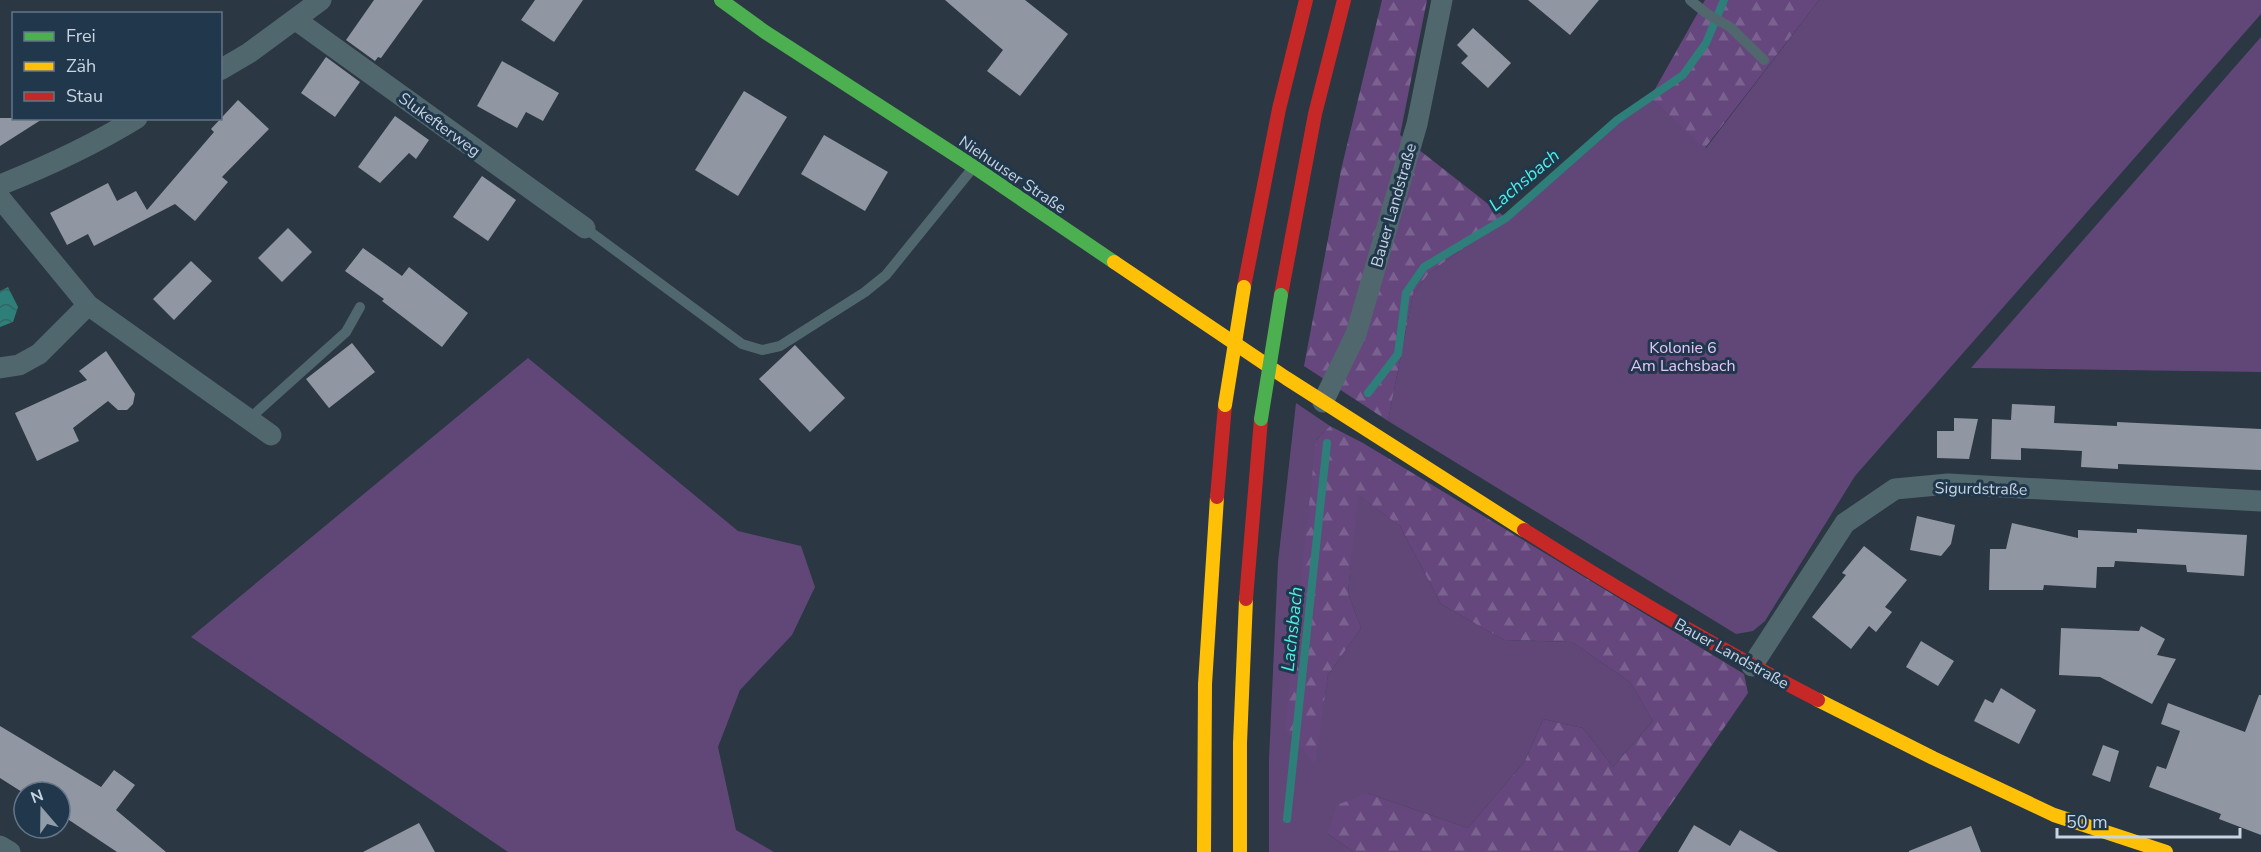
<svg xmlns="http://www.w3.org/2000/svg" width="2261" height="852" viewBox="0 0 2261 852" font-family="'Nunito Sans',sans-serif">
	<defs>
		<pattern id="forest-firs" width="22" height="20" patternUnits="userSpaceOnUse" patternTransform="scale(1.5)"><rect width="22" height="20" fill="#65477e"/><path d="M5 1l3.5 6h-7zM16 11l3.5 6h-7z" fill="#7a6190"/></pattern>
		<pattern id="water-waves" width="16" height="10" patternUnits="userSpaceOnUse" patternTransform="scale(1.5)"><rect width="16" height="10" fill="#2e7f7a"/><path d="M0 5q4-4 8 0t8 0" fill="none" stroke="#346664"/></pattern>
	</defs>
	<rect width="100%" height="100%" fill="#2b3742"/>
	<!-- green -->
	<path fill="#614778" d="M1819,0h442v14l-406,462 -90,145 -12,10 -17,3 -348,-213 25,-127 16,-21 77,-55 111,-98 33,-22 56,50z
		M2261,37v335l-290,-4z
		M528,358l210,173 63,15 14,41 -23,48 -52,55 -22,57 18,83 38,22h-266l-317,-215z
		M1296,403l34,23 -14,14 -2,323 14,-88 33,-47 -13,-35 9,-99 43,32 41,78 63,36 68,2 58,40 23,39 -40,46 -30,-39 -40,-9 -18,42 -57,67 -101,-35 -39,41 26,18h-85v-93l9,-197z"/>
	<!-- forest -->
	<path fill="url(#forest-firs)" d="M1382,0h45l-27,135 106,83 -77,55 -16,21 -25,127 -84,-55 37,-196z
		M1705,0h114l-114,148 -55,-50z
		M1330,426l33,17 381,231 4,19 -110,159h-284l-26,-18 9,-29 30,-12 101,35 57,-67 18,-42 40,9 30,39 40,-46 -23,-39 -58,-40 -68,-2 -63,-36 -41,-78 -42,-31 -10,98 13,35 -33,47 -13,89 -30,-35 31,-289z"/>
	<!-- water -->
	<path fill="url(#water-waves)" d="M8,287l10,20 -5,15 -13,5v-36z"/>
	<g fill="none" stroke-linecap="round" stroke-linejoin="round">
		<!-- stream -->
		<path stroke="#2e7f7a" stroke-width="8" d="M1368,393l30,-39 8,-61 18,-26 82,-49 111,-98 66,-45 23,-32 18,-43
			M1287,819l40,-376"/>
	</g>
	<!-- building -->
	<path fill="#9197a2" d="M374,0h49l-42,58 -3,-1 -3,4 -29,-21z
		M535,0h48l-29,42 -33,-22z
		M945,0h80l43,34 -48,62 -33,-25 16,-21z
		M1528,0h71l-29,35z
		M1473,28l38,35 -23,25 -27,-25 7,-7 -11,-11z
		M326,57l34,25 -25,35 -34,-24z
		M502,61l57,32 -16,28 -17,-9 -9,16 -40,-22z
		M744,91l43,26 -49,79 -43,-26z
		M238,100l31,29 -47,48 6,5 -33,39 -20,-17 -81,42 -6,-12 -21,11 -17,-32 58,-30 9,18 19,-10 11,19 67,-78 -3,-3z
		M395,116l34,24 -13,19 -7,-6 -29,30 -22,-16z
		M0,118h44l-44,28z
		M824,135l64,37 -23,39 -64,-37z
		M482,176l34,24 -28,41 -35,-24z
		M288,228l24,24 -30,30 -24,-24z
		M363,248l39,28 7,-9 59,46 -26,34 -60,-46 2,-2 -39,-28z
		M191,261l21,20 -38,39 -21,-21z
		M352,343l23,29 -46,36 -23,-29z
		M795,345l50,53 -35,34 -51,-53z
		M106,351l29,43 -2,10 -6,6h-9l-10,-9 -35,27 6,13 -42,20 -22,-48 72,-33 -8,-9z
		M2012,404l43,2 -1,17 63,3v-4l144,7v41l-143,-6v5l-37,-2 1,-16 -61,-3v12l-30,-1 1,-40 19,1z
		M1954,418l24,1 -9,40 -32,-1v-27h17z
		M1917,516l38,9 -4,19 -10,12 -31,-6z
		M2012,523l66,15v-8l59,3v-4l110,6 -3,41 -57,-4 -1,-7 -71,-4 -1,6h-17l-1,21 -52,-3 -1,5h-54l1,-41h16z
		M1864,546l43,34 -22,27 7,5 -16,20 -7,-6 -18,23 -39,-32 34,-42 -4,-2z
		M2141,626l24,13 -8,16 19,4 -24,45 -52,-27 -41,-2 2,-47 78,3z
		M1921,641l33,20 -16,25 -32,-19z
		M2001,688l35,22 -17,34 -45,-23 11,-22 8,4z
		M2259,695h2v140l-42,-16 2,-5 -72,-27 8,-21 9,3 14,-38 -19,-7 7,-21 77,29z
		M0,726l101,61 13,-17 21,15 -19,25 50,42h-49l-57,-38v-22h-38l-22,-14z
		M2103,745l16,6 -9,31 -18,-7z
		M419,823l16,29h-72z
		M1694,825l36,21 10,-16 38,22h-100z
		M1971,826l10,26h-72v-1z"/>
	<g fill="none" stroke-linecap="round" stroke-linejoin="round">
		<!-- lane -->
		<path stroke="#51676e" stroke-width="10" d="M1690,0l16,13 24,14 34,33
			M585,228l157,116 20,6 18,-4 85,-54 21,-17 86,-106
			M249,419l97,-87 14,-25"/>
		<!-- street -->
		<path stroke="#51676e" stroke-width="21" d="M296,20l289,208
			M220,70l29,-17 72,-53
			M0,185c48,-19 93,-40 137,-67
			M0,198l88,107 183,130
			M0,368l19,-3 20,-11 49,-49
			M1323,402l33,-68 61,-210 25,-124
			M1752,666l93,-143 50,-34 53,-5 313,17
			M0,846l10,6"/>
		<!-- fast -->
		<path stroke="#4caf50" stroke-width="14" d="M721,0l44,32 209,135 140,95"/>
		<!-- slow -->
		<path stroke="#ffc107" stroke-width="14" d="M1114,262l172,116 238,152
			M1818,700l115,58 121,57 112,37
			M1204,852l1,-168 12,-187
			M1240,852v-109l6,-144"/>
		<!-- jam -->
		<path stroke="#c62828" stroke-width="14" d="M1244,287l35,-178 27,-109
			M1281,295l34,-181 29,-114
			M1217,497l8,-92
			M1524,530c96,61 193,118 294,170
			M1246,599l15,-180"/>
		<!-- fast-bridge -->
		<path stroke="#4caf50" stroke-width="14" d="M1261,419l20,-124"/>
		<!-- slow-bridge -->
		<path stroke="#ffc107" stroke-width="14" d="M1225,405l19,-118"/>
	</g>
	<g text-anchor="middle" stroke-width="6" stroke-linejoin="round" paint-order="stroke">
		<!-- street labels -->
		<g font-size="16" fill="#c7d4e1" stroke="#21374c">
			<text transform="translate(440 124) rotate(36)" y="6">Slukefterweg</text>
			<text transform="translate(1013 174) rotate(34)" y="6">Niehuuser Straße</text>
			<text transform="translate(1393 205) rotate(-74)" y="6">Bauer Landstraße</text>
			<text transform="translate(1981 488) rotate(1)" y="6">Sigurdstraße</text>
			<text transform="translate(1732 653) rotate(29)" y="6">Bauer Landstraße</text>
		</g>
		<!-- park labels -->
		<g font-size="16" fill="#e6c7fd" stroke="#21374c">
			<text x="1683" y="353">Kolonie 6<tspan x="1683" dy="18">Am Lachsbach</tspan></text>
		</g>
		<!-- water labels -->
		<g font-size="18" font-style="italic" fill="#4cf0e6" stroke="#21374c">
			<text transform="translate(1524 180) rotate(-40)" y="6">Lachsbach</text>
			<text transform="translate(1292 629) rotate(-84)" y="6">Lachsbach</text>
		</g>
	</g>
	<!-- legend -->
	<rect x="12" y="12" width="210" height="108" fill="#21374c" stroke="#637688" stroke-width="1.5"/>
	<rect x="24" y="32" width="30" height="9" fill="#4caf50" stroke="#637688" stroke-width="1.5"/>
	<text x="66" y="42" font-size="18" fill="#c7d4e1">Frei</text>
	<rect x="24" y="62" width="30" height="9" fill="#ffc107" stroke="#637688" stroke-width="1.5"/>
	<text x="66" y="72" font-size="18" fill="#c7d4e1">Zäh</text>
	<rect x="24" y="92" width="30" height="9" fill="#c62828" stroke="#637688" stroke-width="1.5"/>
	<text x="66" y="102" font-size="18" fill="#c7d4e1">Stau</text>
	<!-- north arrow -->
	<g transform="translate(42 810) rotate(340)"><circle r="28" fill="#21374c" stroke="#637688" stroke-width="1.5"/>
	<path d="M0-4.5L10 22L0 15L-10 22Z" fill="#909da9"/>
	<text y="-9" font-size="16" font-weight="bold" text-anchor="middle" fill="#c7d4e1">N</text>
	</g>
	<!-- scale -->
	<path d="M2057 828v9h183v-9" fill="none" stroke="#c7d4e1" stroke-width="3"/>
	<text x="2066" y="828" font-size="18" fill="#c7d4e1" stroke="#21374c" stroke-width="4.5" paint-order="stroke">50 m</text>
</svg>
